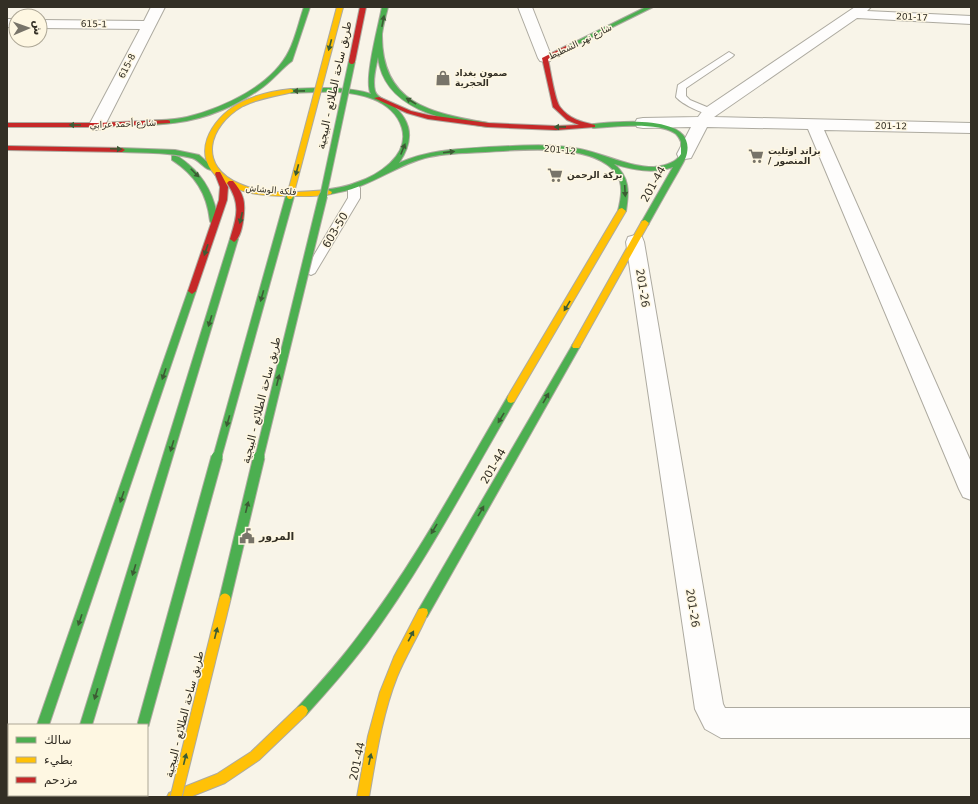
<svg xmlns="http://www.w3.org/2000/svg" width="978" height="804" viewBox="0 0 978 804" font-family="'DejaVu Sans',Vazirmatn,sans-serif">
	<rect width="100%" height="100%" fill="#f8f4e8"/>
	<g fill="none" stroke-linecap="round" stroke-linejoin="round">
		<!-- lane casing -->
		<g stroke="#adaaa0" stroke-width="2">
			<path id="lane" d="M729,52l5,3 -2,2 -46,31v8l4,4 24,10 1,2 -1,2c-9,2 -32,-10 -38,-17l2,-12z
				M354,184l4,1 2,3v10l-45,75 -4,2 -4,-2 -2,-3 2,-3 41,-69v-10l2,-3z"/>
		</g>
		<!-- street casing -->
		<g stroke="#adaaa0" stroke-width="2">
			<path id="street" d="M151,7h14l-60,118 -2,4 -6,1 -6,-1 -2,-4 51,-96 -100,-1v-8l104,1z
				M518,7h14l20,51 -2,3 -5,1 -5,-1 -2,-3z
				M855,7h16l-4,4 104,5v8l-114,-6 -143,99 257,6v10l-147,-3 147,332v38l-8,-3 -4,-8 -151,-360 -101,-2 -16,31 -6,1 -6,-1 -2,-4 14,-27 -48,1 -6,-1 -2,-4 2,-4 6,-1 55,-1 6,-8z
				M7,19h9v8h-9z
				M635,235l7,2 2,5 79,462 2,4h246v30h-250l-16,-9 -10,-20 -69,-467 2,-5z"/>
		</g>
		<!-- fast casing -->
		<g stroke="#adaaa0" stroke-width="2">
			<path id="fast" d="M304,7h6l-18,54c-10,7 -18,18 -29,26 -29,21 -64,35 -100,37 -6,0 -12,2 -18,0l-1,-1 3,-2c13,-1 27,-1 40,-4 36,-9 85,-31 102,-66 7,-14 10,-30 15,-44z
				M382,7h6c-2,9 -5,18 -6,27 -1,70 49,79 106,89l3,2 -3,2c-43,-7 -104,-17 -110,-70 -2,10 -6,23 -3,34 2,7 11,9 16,13 22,17 23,37 8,59 29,-13 58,-14 90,-16 30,-1 61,-4 91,2 25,5 48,18 74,18 10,-1 22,-4 27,-13v-12c-1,-3 -3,-6 -5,-8 -17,-13 -63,-7 -83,-6l-3,-2 3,-2c23,-2 102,-11 94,29 -1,6 -6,13 -9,19 -10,17 -20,35 -30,53l-3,1 -4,-3 32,-56c-20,7 -39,3 -59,-3 16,13 15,28 12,47l-4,3 -4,-3c3,-12 6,-27 -2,-38 -24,-31 -96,-23 -131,-21 -20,1 -41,1 -60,6 -30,8 -54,28 -85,34 -5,1 -10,3 -15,2v-4c10,-2 21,-3 30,-7 22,-7 55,-27 47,-55 -4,-14 -16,-24 -29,-29 -26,-10 -55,-7 -82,-6l-3,-2 3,-2c27,-1 55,-3 80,5 -8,-12 8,-70 11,-87z
				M646,7h7l-83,41 -5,-1z
				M120,148l55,2 24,5 15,13 -1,2c-8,1 -13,-10 -21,-12 -23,-6 -47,-5 -70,-6h-2z
				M172,156c6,-1 11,4 16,8 18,15 27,34 30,57l-1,2h-6l-1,-2c-3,-28 -15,-46 -38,-61z
				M234,236l4,3 -146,486h-12l150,-486z
				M192,288l4,3 -147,434h-12l151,-434z
				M576,343l3,1 1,2 -1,2 -152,269 -4,1 -4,-1 -1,-4 1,-4 154,-265z
				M511,395l3,1 1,3 -1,3c-47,81 -91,165 -147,241 -19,25 -40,49 -61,72l-4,2 -4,-2 -2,-4 2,-4c21,-23 42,-46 61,-72 57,-74 101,-158 149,-239z
				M10,795h12l-1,2h-12z
				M59,795h12l-1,2h-12z"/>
		</g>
		<!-- slow casing -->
		<g stroke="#adaaa0" stroke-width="2">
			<path id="slow" d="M291,89l2,1v2c-17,4 -34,6 -50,14 -35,20 -46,60 -3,78 26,12 60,8 88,6l4,2 -1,2c-14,3 -29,2 -43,2 -23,0 -49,-2 -67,-16 -32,-24 -10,-61 17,-76 16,-9 35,-13 53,-15z
				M622,208l4,3 -112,191 -3,1 -3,-1 -1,-3 1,-3 111,-187z
				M645,220l4,3 -70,125h-6l-1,-2 1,-2 69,-123z
				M423,608l4,1 1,4c-9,22 -22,42 -31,64 -15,38 -21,80 -28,120h-12l11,-61 12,-44 14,-35 25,-48z
				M302,705l4,2 2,4 -2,4 -47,45 -34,23 -35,14h-23l2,-4 48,-19 34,-22 47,-45z
				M117,795h12v2h-12z"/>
		</g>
		<!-- jam casing -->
		<g stroke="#adaaa0" stroke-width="2">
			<path id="jam" d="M568,45l3,2 -1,1 -22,11c2,9 7,42 12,48 9,12 22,15 35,18v2l-39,3 -68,-3 -60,-8 -21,-6 -33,-15 5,-1 32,14 17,4 60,8 68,3 23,-1 -12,-5 -14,-13 -11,-49z
				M168,120l2,1v2l-73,4h-90v-4h90z
				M7,146l115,2 3,2 -3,2 -115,-2z
				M216,172h4l8,15 -1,13 -31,91 -4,3 -4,-3 31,-91 1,-13 -5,-13z
				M229,181h4c4,5 8,10 10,17 3,9 0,40 -9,44l-4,-3c7,-23 11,-35 -3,-56z"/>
		</g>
		<!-- lane -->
		<use href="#lane" fill="#fefdfc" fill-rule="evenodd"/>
		<!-- street -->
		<use href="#street" fill="#fefdfc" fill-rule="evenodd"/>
		<!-- fast -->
		<use href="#fast" fill="#4caf50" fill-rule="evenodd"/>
		<!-- slow -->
		<use href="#slow" fill="#ffc107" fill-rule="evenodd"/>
		<!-- jam -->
		<use href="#jam" fill="#c62828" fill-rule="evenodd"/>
		<!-- fast-bridge-far2 casing -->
		<g stroke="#adaaa0" stroke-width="8" stroke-linecap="butt">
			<path id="fast-bridge-far2" d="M323,197l29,-136"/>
		</g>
		<!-- fast-bridge-far1 casing -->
		<g stroke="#adaaa0" stroke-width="10" stroke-linecap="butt">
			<path id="fast-bridge-far1" d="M217,458l73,-262
				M259,458l64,-262"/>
		</g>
		<!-- fast-bridge casing -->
		<g stroke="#adaaa0" stroke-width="13" stroke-linecap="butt">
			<path id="fast-bridge" d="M225,599l34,-142
				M143,725l74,-268"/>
		</g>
		<!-- slow-bridge-far1 casing -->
		<g stroke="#adaaa0" stroke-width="8" stroke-linecap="butt">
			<path id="slow-bridge-far1" d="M290,196l50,-189"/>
		</g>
		<!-- slow-bridge casing -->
		<g stroke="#adaaa0" stroke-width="13" stroke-linecap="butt">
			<path id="slow-bridge" d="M176,797l49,-198"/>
		</g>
		<!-- jam-bridge casing -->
		<g stroke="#adaaa0" stroke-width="8" stroke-linecap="butt">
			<path id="jam-bridge" d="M352,61l11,-54"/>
		</g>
		<!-- fast-bridge-far2 -->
		<use href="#fast-bridge-far2" stroke="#4caf50" stroke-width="6"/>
		<!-- fast-bridge-far1 -->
		<use href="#fast-bridge-far1" stroke="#4caf50" stroke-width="8"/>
		<!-- fast-bridge -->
		<use href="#fast-bridge" stroke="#4caf50" stroke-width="11"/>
		<!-- slow-bridge-far1 -->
		<use href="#slow-bridge-far1" stroke="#ffc107" stroke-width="6"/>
		<!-- slow-bridge -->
		<use href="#slow-bridge" stroke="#ffc107" stroke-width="11"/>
		<!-- jam-bridge -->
		<use href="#jam-bridge" stroke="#c62828" stroke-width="6"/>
	</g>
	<!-- one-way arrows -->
	<defs><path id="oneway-solid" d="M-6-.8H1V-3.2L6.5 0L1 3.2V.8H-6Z"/></defs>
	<g fill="#3c5c34">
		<use href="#oneway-solid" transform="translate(383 21) rotate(-79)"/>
		<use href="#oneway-solid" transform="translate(330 45) rotate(105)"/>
		<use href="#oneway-solid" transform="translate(299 91) rotate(179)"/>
		<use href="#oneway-solid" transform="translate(411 101) rotate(-149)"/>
		<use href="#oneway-solid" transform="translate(75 125) rotate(-180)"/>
		<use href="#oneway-solid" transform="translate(560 127) rotate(179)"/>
		<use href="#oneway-solid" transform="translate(116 149) rotate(2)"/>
		<use href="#oneway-solid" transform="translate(403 149) rotate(-68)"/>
		<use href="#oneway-solid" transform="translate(449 152) rotate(-7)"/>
		<use href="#oneway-solid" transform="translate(297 170) rotate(105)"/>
		<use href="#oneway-solid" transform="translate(195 173) rotate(45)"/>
		<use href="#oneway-solid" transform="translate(625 191) rotate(87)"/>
		<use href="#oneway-solid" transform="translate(241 218) rotate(103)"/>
		<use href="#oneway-solid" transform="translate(206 250) rotate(109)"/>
		<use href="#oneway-solid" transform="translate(262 296) rotate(106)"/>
		<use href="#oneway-solid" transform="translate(567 306) rotate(121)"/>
		<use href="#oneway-solid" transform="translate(210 321) rotate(107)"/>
		<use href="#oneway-solid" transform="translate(164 374) rotate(109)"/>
		<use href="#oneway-solid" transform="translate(278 380) rotate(-76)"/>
		<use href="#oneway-solid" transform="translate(546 398) rotate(-60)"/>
		<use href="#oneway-solid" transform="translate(501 418) rotate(121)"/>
		<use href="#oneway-solid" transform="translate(228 421) rotate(106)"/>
		<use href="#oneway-solid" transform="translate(172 446) rotate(107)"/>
		<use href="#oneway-solid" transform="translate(122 497) rotate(109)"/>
		<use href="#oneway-solid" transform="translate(247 507) rotate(-76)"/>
		<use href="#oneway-solid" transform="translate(481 511) rotate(-60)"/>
		<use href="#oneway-solid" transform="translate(434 529) rotate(121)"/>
		<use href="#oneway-solid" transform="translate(134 570) rotate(107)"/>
		<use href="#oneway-solid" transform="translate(80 620) rotate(109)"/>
		<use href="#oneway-solid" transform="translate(216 633) rotate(-76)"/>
		<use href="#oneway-solid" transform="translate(411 636) rotate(-62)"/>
		<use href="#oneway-solid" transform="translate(96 694) rotate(107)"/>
		<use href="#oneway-solid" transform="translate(185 759) rotate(-76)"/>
		<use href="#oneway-solid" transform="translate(370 759) rotate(-78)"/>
	</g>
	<!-- icons -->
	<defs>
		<g id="shop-bare" transform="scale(1.2)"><path d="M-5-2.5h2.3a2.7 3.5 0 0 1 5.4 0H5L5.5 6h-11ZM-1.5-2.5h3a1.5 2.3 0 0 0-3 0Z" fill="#787469" stroke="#fef7e2" stroke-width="2.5" paint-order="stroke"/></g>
		<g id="supermarket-bare" transform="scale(1.2)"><path d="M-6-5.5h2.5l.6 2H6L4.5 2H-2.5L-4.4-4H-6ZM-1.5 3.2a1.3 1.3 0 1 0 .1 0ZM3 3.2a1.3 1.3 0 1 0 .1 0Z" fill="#787469" stroke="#fef7e2" stroke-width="2.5" paint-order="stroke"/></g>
		<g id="civic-bare" transform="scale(1.2)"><path d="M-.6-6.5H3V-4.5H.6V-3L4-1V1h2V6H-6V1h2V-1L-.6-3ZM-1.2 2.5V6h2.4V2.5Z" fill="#787469" stroke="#fef7e2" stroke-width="2.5" paint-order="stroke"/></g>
	</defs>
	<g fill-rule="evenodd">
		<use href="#shop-bare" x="443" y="78"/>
		<use href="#supermarket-bare" x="756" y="156"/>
		<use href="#supermarket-bare" x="555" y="175"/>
		<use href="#civic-bare" x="247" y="536"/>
	</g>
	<g text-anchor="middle" stroke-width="3" stroke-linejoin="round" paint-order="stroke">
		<!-- far-street labels -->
		<g font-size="9" fill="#332f25" stroke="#fef7e2">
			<text transform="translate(912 17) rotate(3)" y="3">201-17</text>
			<text transform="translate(94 24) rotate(1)" y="3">615-1</text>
			<text transform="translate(580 42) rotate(-26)" y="3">شارع نهر الشطيط</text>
			<text transform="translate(127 66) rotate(-63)" y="3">615-8</text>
			<text transform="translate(123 124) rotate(-2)" y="3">شارع أحمد عرابي</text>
			<text transform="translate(891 126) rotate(1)" y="3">201-12</text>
			<text transform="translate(560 150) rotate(5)" y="3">201-12</text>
			<text transform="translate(271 190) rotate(5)" y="3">فلكة الوشاش</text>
		</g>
		<!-- far-poi labels -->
		<g font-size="9" font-weight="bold" fill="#332f25" stroke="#fef7e2" text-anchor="start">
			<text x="455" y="76">صمون بغداد<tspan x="455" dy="10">الحجرية</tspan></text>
			<text x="768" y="154">براند اوتليت<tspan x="768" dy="10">/ المنصور</tspan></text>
			<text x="567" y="178">بركة الرحمن</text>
		</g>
		<!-- street labels -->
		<g font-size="11" fill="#332f25" stroke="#fef7e2">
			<text transform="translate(334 85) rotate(-78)" y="4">طريق ساحة الطلائع - البيجية</text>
			<text transform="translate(653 184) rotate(-61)" y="4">201-44</text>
			<text transform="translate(335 230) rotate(-59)" y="4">603-50</text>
			<text transform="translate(643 288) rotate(81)" y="4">201-26</text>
			<text transform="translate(261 400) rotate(-76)" y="4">طريق ساحة الطلائع - البيجية</text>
			<text transform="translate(493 466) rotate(-60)" y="4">201-44</text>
			<text transform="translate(693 608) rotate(81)" y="4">201-26</text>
			<text transform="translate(184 714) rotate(-76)" y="4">طريق ساحة الطلائع - البيجية</text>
			<text transform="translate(357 761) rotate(-78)" y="4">201-44</text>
		</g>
		<!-- poi labels -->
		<g font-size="11" font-weight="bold" fill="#332f25" stroke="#fef7e2" text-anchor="start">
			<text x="259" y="540">المرور</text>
		</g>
	</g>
	<!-- border -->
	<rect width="978" height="804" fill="none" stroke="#332f25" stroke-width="16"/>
	<!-- legend -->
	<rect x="8" y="724" width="140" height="72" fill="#fef7e2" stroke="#ada796"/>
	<rect x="16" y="737" width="20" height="6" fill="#4caf50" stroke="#ada796"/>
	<text x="44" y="744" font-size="12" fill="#332f25">سالك</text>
	<rect x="16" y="757" width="20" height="6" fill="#ffc107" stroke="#ada796"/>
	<text x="44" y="764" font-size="12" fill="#332f25">بطيء</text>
	<rect x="16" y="777" width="20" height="6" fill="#c62828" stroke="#ada796"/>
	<text x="44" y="784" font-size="12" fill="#332f25">مزدحم</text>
	<!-- north arrow -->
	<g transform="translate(28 28) rotate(88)"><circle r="19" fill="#fef7e2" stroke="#ada796"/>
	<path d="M0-3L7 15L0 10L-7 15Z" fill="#787469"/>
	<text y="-6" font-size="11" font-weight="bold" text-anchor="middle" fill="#332f25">ش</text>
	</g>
</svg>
